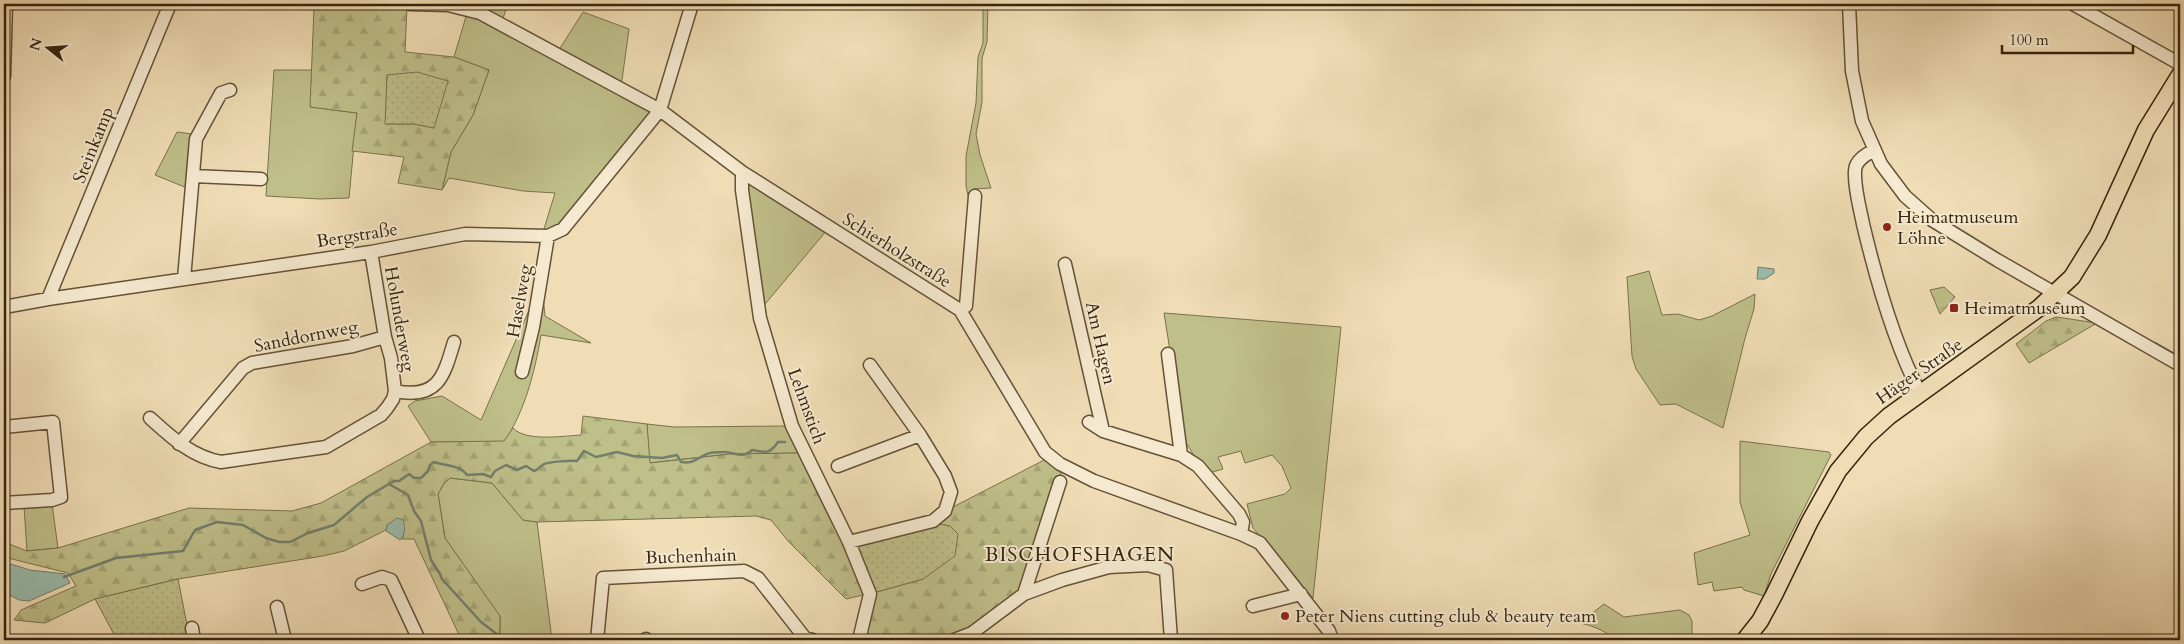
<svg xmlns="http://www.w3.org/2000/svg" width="2184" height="644" viewBox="0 0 2184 644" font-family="Cardo,serif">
	<defs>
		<pattern id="forest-firs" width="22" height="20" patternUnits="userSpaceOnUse" patternTransform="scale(1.25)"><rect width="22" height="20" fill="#bfbf8a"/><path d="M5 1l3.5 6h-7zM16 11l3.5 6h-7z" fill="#a5a476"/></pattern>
		<pattern id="park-crowns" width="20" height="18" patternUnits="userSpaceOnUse" patternTransform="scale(1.25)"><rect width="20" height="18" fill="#bfbf8a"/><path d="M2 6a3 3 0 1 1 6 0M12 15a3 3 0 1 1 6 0" fill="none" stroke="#a5a476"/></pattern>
		<pattern id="garden-dots" width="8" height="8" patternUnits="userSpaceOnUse" patternTransform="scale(1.25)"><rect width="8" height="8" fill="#bfbf8a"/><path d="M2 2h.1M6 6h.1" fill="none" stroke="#a5a476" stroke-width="1.8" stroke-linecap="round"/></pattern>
	</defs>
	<rect width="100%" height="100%" fill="#f0ddb5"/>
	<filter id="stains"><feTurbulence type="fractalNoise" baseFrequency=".004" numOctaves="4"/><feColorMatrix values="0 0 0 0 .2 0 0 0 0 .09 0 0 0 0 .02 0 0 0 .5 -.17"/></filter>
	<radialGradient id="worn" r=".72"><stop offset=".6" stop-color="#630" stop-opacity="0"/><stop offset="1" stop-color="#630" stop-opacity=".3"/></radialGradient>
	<!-- grass -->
	<path fill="#bfbf8a" stroke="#7a724c" d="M466,4h42l-6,17z
		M983,4h5l-1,38 -5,16v44l-6,32 4,21 11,33 -18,1 -2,20 -5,-23v-30l10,-53 2,-46 5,-14z
		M583,12l46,17 -8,58 -64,-34z
		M467,13l179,94 4,6 -89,113 -18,6 12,-39 -32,-2 -74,-13 -7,12 9,-38 22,-37 16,-45 -35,-13z
		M274,70h38l-1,37 46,6 -8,85 -29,1 -54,-3z
		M177,132l15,2 -5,54 -32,-13z
		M749,183l78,47 -66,79 -15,-124z
		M1649,271l13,44 16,-1 21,6 13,-4 43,-22 -1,15 -9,29 -22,90 -47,-24 -16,1 -24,-36 -4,-13 -5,-79z
		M536,294l7,1 2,21 46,27 -50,-8c-6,36 -16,76 -37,107h-73l-23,-36 7,-5 27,-5 39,24z
		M1164,313l177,14 -28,271 -60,-70 -6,-24 38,-10 6,-6 -9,-22 -10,-11 -27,8 -4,-12 -23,6 5,12 -14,4 -12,-12 -13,-22z
		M647,424l27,3 113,-1 12,27 -69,1 -81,9z
		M1740,441l89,11 2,3 -60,119 -7,22 -20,-6 -2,-3 -28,4 -2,-9 -14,3 -4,-32 56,-18 -10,-33z
		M450,478l42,5 31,37 14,2 15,118h-57l5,-7v-16l-55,-79 -7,-44 5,-9z
		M52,504l6,44 -31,3 -3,-44z
		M1604,604l20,13 56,-7 9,5 3,6v19h-78c-9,-10 -21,-14 -34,-17z"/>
	<!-- forest -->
	<path fill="url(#forest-firs)" stroke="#7a724c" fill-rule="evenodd" d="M407,6l-2,46 49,5 35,13 -16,45 -22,37 -9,38 -44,-7 6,-26 -52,-6 5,-38 -47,-6 4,-99zM387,75l47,53 -20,-4h-28z
		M2056,317l41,6 -68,40 -13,-19 30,-23z
		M583,416l64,8 3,39 80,-9 69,-1 47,91 17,51 -17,4 -58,-58 -17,-21 -15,-4 -219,6 -14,-2 -31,-37 -42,-5 -7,7 -5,9 7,44 55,78v17l-5,7 -34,-1 -47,-100h-12l2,-5 -17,-9 -1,5 -42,21 -21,5 -145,23 -83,20 -50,24 -31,-3 7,-10 55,-24 -8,-13 -56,-14 -8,-4v-13l23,9 31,-3 131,-40 103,3 29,-8 110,-61 73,-1 9,-13c13,14 50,8 68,7z
		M1048,458l14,12 -40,123 -71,47h-86l8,-47 50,-14 27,-53 -16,-3 19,-16z"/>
	<!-- park -->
	<path fill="url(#park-crowns)" stroke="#7a724c" d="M1944,287l11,10 -15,17 -10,-24z"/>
	<!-- garden -->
	<path fill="url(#garden-dots)" stroke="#7a724c" d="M417,72l31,9 -14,47 -20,-4h-29l2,-49z
		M934,523l16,3 8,8 -3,22 -32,23 -50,14 -18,-51z
		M178,579l12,61h-73l-22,-41z"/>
	<!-- water -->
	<path fill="#9abcac" stroke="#727f6d" d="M1758,267l16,2v4l-9,6h-8z
		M397,518l6,2c2,7 3,14 -3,20l-14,-9 1,-6z
		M4,562l26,8 35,4 5,9 -41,18 -10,-1 -15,-8z"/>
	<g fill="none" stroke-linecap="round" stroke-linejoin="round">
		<!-- stream -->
		<path stroke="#727f6d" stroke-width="2.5" d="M2155,343l25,14
			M389,484l19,11 6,16 7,10 10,39 9,14 2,5 39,43 17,13
			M64,577l52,-19 67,-7 12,-21 22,-8 26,3 23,13 13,4h11l18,-9 26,-8 33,-28 27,-16h5l10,-7 5,4h7l7,-7 2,-6 4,-3c12,4 26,3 33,13l16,-1 8,3 4,-6 11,-6 11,5 9,-4 8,5c4,-1 6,-5 10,-7 5,-2 28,-4 33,-3l7,-10 12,6 21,-5 16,4 29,2 15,-3 4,7c12,2 15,-3 26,-8 4,-2 11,-2 15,-2 12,-1 20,8 30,-2 14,3 18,4 26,-8h7"/>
		<!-- minor casing -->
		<g stroke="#645238" stroke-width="15">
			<path id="minor" d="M410,4l38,1 32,8 180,97 82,62 218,138 85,142 15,12 34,17 147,53 19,9 69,88 3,9
				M1849,4l3,67 10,50 19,43 24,32 27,24 65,40 183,105
				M2073,4l107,60
				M4,76l2,-72
				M1874,150c-9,5 -19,11 -19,21 -1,17 5,37 8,53 13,55 31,119 57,169
				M742,172v18l18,128 32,108 57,116 21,52 -11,46
				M193,176l68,3
				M1065,264l38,167
				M184,279l12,-140 25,-46 9,-3
				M48,299l122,-295
				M4,307l44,-8 323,-47 94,-18 83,2 15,-7 97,-119 32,-106
				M960,310l6,-4 9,-110
				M1168,354l13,101
				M522,372l11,-45 15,-91
				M395,391c43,9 49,-15 59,-49
				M150,418c21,19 42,39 71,44l105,-15 55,-32 6,-7 6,-9 2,-8 -4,-33 -6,-21 -14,-85
				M1089,422l14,9 78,24 17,11 41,48 4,8 -2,12
				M4,427l49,-5 8,75 -9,3 -48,3
				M179,444l64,-76 9,-5 101,-17 32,-9
				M838,466l82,-31
				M849,542l84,-21 12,-10 6,-19 -6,-16 -25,-41 -50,-70
				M362,584l20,-7 9,3 28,60
				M1024,594l36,-112
				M1253,606l48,-12
				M277,607l8,33
				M192,628l2,12
				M597,640l6,-62 141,-7 14,7 47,60 8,2
				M646,640v-1
				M954,640l18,-7 52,-39 38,-14 47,-13 39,-2 18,5 5,70"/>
		</g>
		<!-- major casing -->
		<g stroke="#36240f" stroke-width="19">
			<path id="major" d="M1745,640l15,-19 14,-26 36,-74 28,-50 28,-34 23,-21 150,-108 33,-31 26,-42 48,-105 34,-55"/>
		</g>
		<!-- minor -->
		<use href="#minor" stroke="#f5e9cf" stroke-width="12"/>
		<!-- major -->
		<use href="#major" stroke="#f0ddb5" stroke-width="16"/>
	</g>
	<!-- markers -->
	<g fill="#8f2418" stroke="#f5e9cf" stroke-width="2">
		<circle cx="1887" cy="227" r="5"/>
		<rect x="1949" y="303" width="10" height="10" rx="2.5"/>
		<circle cx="1285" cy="616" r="5"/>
	</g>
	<g text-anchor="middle" stroke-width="4" stroke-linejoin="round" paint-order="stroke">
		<!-- street labels -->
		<g font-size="18" fill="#36240f" stroke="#f5e9cf">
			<text transform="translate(93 145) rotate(-68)" y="6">Steinkamp</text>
			<text transform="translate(357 235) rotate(-9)" y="6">Bergstraße</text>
			<text transform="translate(897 250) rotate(32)" y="6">Schierholzstraße</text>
			<text transform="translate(519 301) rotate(-80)" y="6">Haselweg</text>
			<text transform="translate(400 319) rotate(80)" y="6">Holunderweg</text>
			<text transform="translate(306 336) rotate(-11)" y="6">Sanddornweg</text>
			<text transform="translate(1101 343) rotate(77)" y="6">Am Hagen</text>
			<text transform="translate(1919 371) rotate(-35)" y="6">Häger Straße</text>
			<text transform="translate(807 406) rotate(70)" y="6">Lehmstich</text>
			<text transform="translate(691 556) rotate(-2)" y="6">Buchenhain</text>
		</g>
		<!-- poi labels -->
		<g font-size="18" fill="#36240f" stroke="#f5e9cf" text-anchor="start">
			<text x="1897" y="223">Heimatmuseum<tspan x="1897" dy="21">Löhne</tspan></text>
			<text x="1964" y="314">Heimatmuseum</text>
			<text x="1295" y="622">Peter Niens cutting club &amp; beauty team</text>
		</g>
		<!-- quarter labels -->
		<g font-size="20" letter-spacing="1" fill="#36240f" stroke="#f5e9cf">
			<text x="1080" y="561">BISCHOFSHAGEN</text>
		</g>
	</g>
	<!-- margin -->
	<rect width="2184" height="644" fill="none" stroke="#f0ddb5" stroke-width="20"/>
	<rect x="5" y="5" width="2174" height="634" fill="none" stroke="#36240f" stroke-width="2.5"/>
	<rect x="10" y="10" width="2164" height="624" fill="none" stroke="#36240f"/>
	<!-- north arrow -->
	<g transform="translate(48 48) rotate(287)" stroke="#f5e9cf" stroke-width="4" paint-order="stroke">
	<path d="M0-4L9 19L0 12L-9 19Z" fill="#36240f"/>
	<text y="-8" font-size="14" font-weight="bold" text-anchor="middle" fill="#36240f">N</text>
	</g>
	<!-- scale -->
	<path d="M2002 45v8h131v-8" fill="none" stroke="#36240f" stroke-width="2.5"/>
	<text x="2009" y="45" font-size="15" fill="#36240f" stroke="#f5e9cf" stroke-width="4" paint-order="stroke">100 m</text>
	<rect width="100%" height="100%" filter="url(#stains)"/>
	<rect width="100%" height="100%" fill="url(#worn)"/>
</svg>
